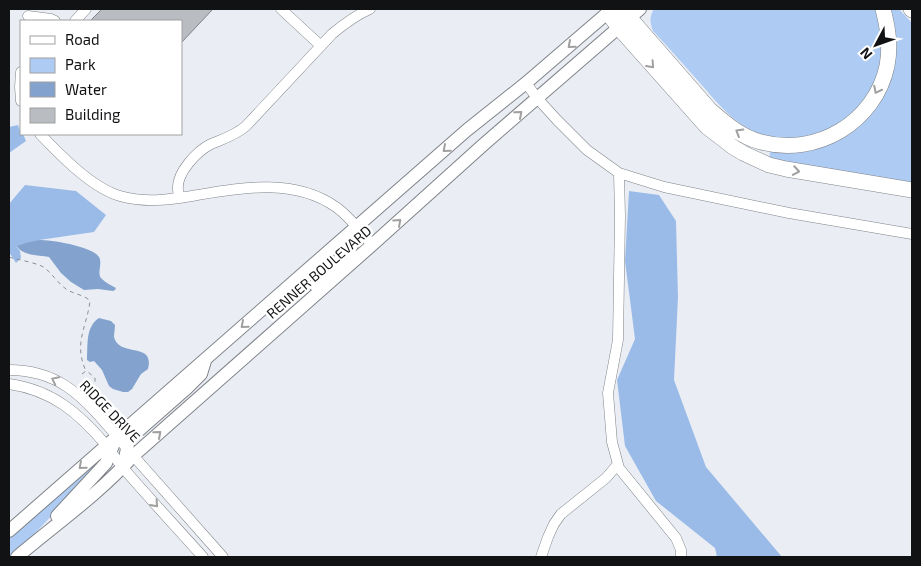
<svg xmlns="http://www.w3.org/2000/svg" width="921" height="566" viewBox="0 0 921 566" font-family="'Exo 2',sans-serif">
	<rect width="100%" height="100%" fill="#eaeef4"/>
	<!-- green -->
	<path fill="#aecbf3" d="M654,9h222c22,58 -14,119 -75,128 -14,2 -28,2 -41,-3 -28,-11 -42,-31 -61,-52 -15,-17 -30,-34 -46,-51 -3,-8 -4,-14 1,-22z
		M887,9h12l13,14v164l-143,-25 1,-11 23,1 86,-53z
		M97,461l3,4 -81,85 -8,7h-2v-20z"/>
	<!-- forest -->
	<path fill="#9abbe8" d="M18,125l3,9h2l3,7 -17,12v-26z
		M25,185l51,6 30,24 -12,17 -55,8 -22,7 3,4 1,7 -5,5 -7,-11v-48z
		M629,191l30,4 17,26 2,76 -4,83 32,87 76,90h-65l-2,-9 -59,-47 -31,-55 -8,-66 18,-41 -10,-78z"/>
	<!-- water -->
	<path fill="#83a2ce" d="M39,240c12,0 53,6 60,17 4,7 -3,17 3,22 4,4 9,6 14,9l-1,2 -2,1 -15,-2 -14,1 -13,-8 -10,-9 -12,-16c-10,-2 -27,-1 -32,-11l9,-3z
		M99,318l12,3 4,4c0,3 -1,9 -1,12 5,21 41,4 34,32l-7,5 -9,15 -4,3h-5l-10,-3 -4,-3 -7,-16 -8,-9 -4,1 -3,-2c1,-14 -2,-33 12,-42z"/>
	<!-- building -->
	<path fill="#b9bdc2" stroke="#808489" d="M102,9h111l-32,34v-22h-91z"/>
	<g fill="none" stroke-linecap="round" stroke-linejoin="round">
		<!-- minor casing -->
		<g stroke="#7f8388" stroke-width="11">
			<path id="minor" d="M281,9l40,37
				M28,16l23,3 4,2
				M75,21l11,-12
				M21,72l-1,15 1,14
				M526,83l11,15 20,22 30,30 32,23 45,14 125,26 123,21
				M40,134c20,21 52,54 80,62 25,7 47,4 72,0 47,-8 101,-19 144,11 14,10 25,25 36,38
				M619,173l1,43 -2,124 -10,53 4,49 7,26 57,70 5,12v7
				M180,198c0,-3 -2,-5 -2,-8 -2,-17 19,-39 33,-46 12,-5 25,-9 35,-18l86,-92c12,-10 24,-19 38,-25
				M9,370c20,0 40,5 57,16 23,15 46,45 64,66 31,35 62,70 93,105
				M9,384c43,6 70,29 97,61 6,8 12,17 18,24 26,30 53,59 79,88
				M541,557l7,-20 6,-13 7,-10 45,-36 12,-14"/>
		</g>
		<!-- major casing -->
		<g stroke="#7f8388" stroke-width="14">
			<path id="major" d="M315,285l35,-36 4,-8 2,-14
				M123,468l6,-29 58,-51 14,-14 4,-13
				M57,516l49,-53 10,-25
				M9,531l458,-401 59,-47 86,-74
				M17,557c39,-33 82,-63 116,-101l239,-211 111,-100 157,-136"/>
		</g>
		<!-- highway casing -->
		<g stroke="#7f8388" stroke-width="16">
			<path id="highway" d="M622,9l88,101c15,13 31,27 51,32 56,15 114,-20 126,-76 4,-20 1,-38 -4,-57
				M911,9l1,1
				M608,13l11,15 88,99 26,20 10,6 26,12 17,4 126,21"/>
		</g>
		<!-- path -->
		<path stroke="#8c8f93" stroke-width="1" stroke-dasharray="4 4" stroke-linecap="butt" d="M9,257c9,3 31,6 37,12 7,6 12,14 20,20 7,5 19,6 24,12 -3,26 -17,42 -4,70
			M82,374l4,-3 2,1 7,6v5"/>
		<!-- minor -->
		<use href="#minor" stroke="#fff" stroke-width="10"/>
		<!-- major -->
		<use href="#major" stroke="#fff" stroke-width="12"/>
		<!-- highway -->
		<use href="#highway" stroke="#fff" stroke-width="15"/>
	</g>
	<!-- one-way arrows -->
	<defs><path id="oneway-chevron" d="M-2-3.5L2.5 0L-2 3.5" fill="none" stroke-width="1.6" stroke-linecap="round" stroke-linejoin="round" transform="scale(1.25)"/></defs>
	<g stroke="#a0a0a1">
		<use href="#oneway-chevron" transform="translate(571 45) rotate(139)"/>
		<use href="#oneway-chevron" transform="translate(651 65) rotate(48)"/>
		<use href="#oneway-chevron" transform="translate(877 90) rotate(117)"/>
		<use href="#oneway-chevron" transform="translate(519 114) rotate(-41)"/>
		<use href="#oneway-chevron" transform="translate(739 132) rotate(-149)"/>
		<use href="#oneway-chevron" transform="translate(446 149) rotate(139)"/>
		<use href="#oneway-chevron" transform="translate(796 171) rotate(10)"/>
		<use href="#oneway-chevron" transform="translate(398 222) rotate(-42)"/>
		<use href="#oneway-chevron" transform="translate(244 325) rotate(139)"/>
		<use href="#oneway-chevron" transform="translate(55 380) rotate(-154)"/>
		<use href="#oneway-chevron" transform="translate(158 434) rotate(-41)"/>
		<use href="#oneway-chevron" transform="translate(82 466) rotate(139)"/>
		<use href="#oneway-chevron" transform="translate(155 504) rotate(48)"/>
	</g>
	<g text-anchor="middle" stroke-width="5" stroke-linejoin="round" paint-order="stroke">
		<!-- street labels -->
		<g font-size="14" fill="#111214" stroke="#fff">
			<text transform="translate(319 272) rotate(-41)" y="5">RENNER BOULEVARD</text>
			<text transform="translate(110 411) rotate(46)" y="5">RIDGE DRIVE</text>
		</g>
	</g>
	<!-- border -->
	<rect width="921" height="566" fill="none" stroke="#111214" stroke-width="20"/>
	<!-- legend -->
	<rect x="20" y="20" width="162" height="115" fill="#ffffff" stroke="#a0a0a1"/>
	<rect x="30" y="36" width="25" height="8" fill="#ffffff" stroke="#a0a0a1"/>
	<text x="65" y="45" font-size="15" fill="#111214">Road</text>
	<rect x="30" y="58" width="25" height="15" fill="#aecbf3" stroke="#a0a0a1"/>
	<text x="65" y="70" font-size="15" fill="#111214">Park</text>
	<rect x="30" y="82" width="25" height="15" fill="#83a2ce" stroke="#a0a0a1"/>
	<text x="65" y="95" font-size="15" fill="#111214">Water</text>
	<rect x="30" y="108" width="25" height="15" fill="#b9bdc2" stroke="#a0a0a1"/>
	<text x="65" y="120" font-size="15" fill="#111214">Building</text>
	<!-- north arrow -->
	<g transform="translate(876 45) rotate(229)" stroke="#ffffff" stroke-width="4" paint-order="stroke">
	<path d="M0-4L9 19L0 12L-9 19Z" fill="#111214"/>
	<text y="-8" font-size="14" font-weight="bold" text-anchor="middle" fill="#111214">N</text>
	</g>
</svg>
